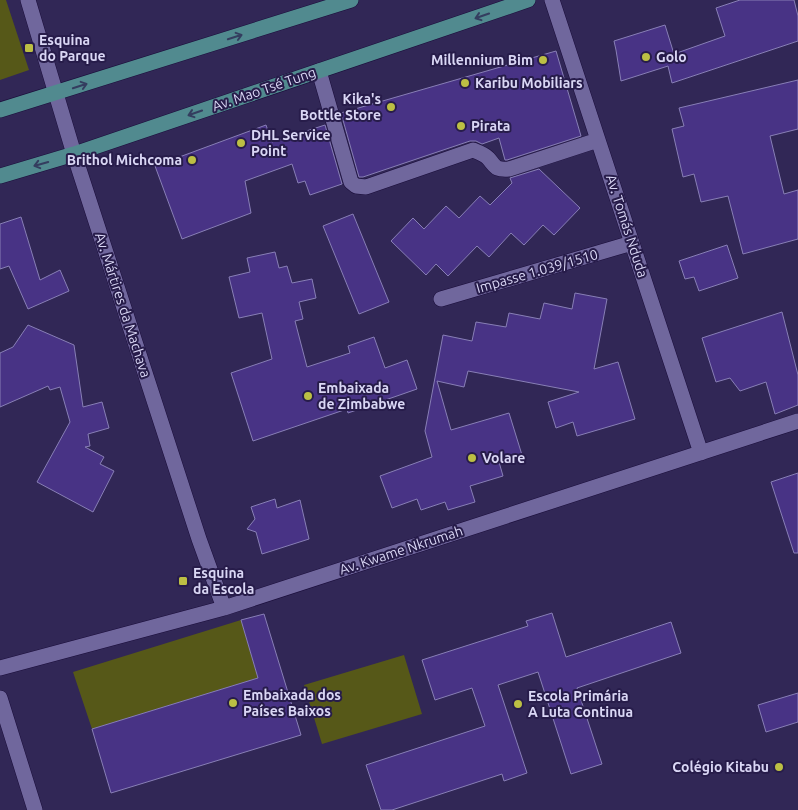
<svg xmlns="http://www.w3.org/2000/svg" width="798" height="810" viewBox="0 0 798 810" font-family="Ubuntu,sans-serif">
	<rect width="100%" height="100%" fill="#312756"/>
	<!-- green -->
	<path fill="#565818" d="M0,0h6l23,70 -29,10z
		M241,620l17,58 -166,51 -19,-57z
		M404,655l18,59 -100,30 -18,-59z"/>
	<!-- building -->
	<path fill="#483385" stroke="#887fb6" d="M740,0h54l4,16v25l-126,42 -4,-17 -47,15 -5,-31 -2,-9 51,-16 9,29 51,-18 -9,-28z
		M556,51l25,85 -74,24h-2l-6,-22 -17,6 -6,-3h-6l-107,36h-4l-18,-64z
		M798,80v49l-28,7 14,58 14,-4v49l-55,15 -15,-58 -27,6 -7,-28 -11,3 -11,-48 12,-3 -5,-18z
		M266,125l6,17 53,-17 17,59 -32,11 -5,-14 -7,2 -6,-19 -47,17 6,32 -69,26 -27,-73z
		M539,169l41,39 -26,27 -11,-10 -19,20 -13,-12 -22,24 -12,-11 -29,30 -12,-12 -10,11 -35,-34 22,-23 11,11 22,-23 13,12 21,-22 10,9 22,-22 -2,-5z
		M353,214l36,88 -30,12 -36,-88z
		M21,217l19,63 20,-10 9,21 -41,18 -19,-43 -9,3v-45z
		M727,245l11,33 -39,13 -5,-14 -9,2 -6,-18z
		M275,252l4,16 8,-2 5,17 20,-4 4,19 -17,4 4,17 -8,2 12,46 43,-14 -2,-7 26,-9 11,31 22,-8 10,29 -69,24 -1,-4 -94,32 -22,-68 41,-14 -10,-46 -23,5 -10,-41 21,-5 -3,-14z
		M575,293l32,6 -13,70 24,-7 17,57 -58,17 -4,-14 -17,6 -8,-26 31,-10 -111,-21 -4,16 -27,-6 14,49 58,-17 13,42 -23,7 4,14 -33,10 5,16 -27,8 -3,-8 -24,8 -4,-11 -25,9 -12,-32 52,-19 -7,-26 18,-96 29,6 4,-19 30,5 3,-14 31,6 4,-16 28,6z
		M782,312l16,63v30l-23,9 -9,-32 -26,9 -10,-13 -14,4 -14,-44z
		M28,325l46,20 9,62 19,-5 7,26 -21,6 2,12 -5,1 19,10 -4,7 14,7 -21,41 -56,-30 33,-60 -10,-35 -10,3 -2,-4 -48,21v-54l13,-6z
		M798,473v80h-4l-23,-71z
		M275,499l2,9 23,-8 9,39 -47,15 -6,-22 -9,-3 8,-10 -4,-12z
		M552,613l14,44 105,-35 10,31 -104,35 25,76 -31,10 -33,-102 -40,13 29,88 -23,8 -2,-7 -110,36h-11l-15,-45 119,-39 -13,-38 -37,12 -13,-40 106,-34 -2,-5z
		M264,614l37,121 -190,58 -19,-64 166,-51 -17,-58z
		M798,693v29l-32,10 -8,-27z"/>
	<g fill="none" stroke-linecap="round" stroke-linejoin="round">
		<!-- minor casing -->
		<g stroke="#1a0d3a" stroke-width="16">
			<path id="minor" d="M28,0l46,154 125,385 25,69
				M552,0l149,453
				M319,71l32,111 5,4 10,1 107,-37c5,2 11,4 15,8 8,9 7,12 21,11l89,-29
				M441,299l191,-56
				M0,668l224,-60 574,-187
				M0,698l35,112"/>
		</g>
		<!-- major casing -->
		<g stroke="#1a0d3a" stroke-width="16">
			<path id="major" d="M0,110l351,-110
				M0,176l74,-22 454,-154"/>
		</g>
		<!-- minor -->
		<use href="#minor" stroke="#70679d" stroke-width="15"/>
		<!-- major -->
		<use href="#major" stroke="#518a8f" stroke-width="15"/>
	</g>
	<!-- one-way arrows -->
	<defs><path id="oneway-shaft" d="M-6 0H5M1.5-3L5.5 0L1.5 3" fill="none" stroke-width="1.6" stroke-linecap="round" stroke-linejoin="round" transform="scale(1.25)"/></defs>
	<g stroke="#343d5f">
		<use href="#oneway-shaft" transform="translate(482 16) rotate(161)"/>
		<use href="#oneway-shaft" transform="translate(235 37) rotate(-18)"/>
		<use href="#oneway-shaft" transform="translate(80 86) rotate(-18)"/>
		<use href="#oneway-shaft" transform="translate(195 113) rotate(161)"/>
		<use href="#oneway-shaft" transform="translate(41 164) rotate(164)"/>
	</g>
	<!-- markers -->
	<g fill="#bcbf44" stroke="#271c4a" stroke-width="2">
		<rect x="24" y="43" width="10" height="10" rx="2.5"/>
		<circle cx="646" cy="57" r="5"/>
		<circle cx="543" cy="60" r="5"/>
		<circle cx="465" cy="83" r="5"/>
		<circle cx="391" cy="107" r="5"/>
		<circle cx="461" cy="126" r="5"/>
		<circle cx="241" cy="143" r="5"/>
		<circle cx="192" cy="160" r="5"/>
		<circle cx="308" cy="396" r="5"/>
		<circle cx="472" cy="458" r="5"/>
		<rect x="178" y="576" width="10" height="10" rx="2.5"/>
		<circle cx="233" cy="703" r="5"/>
		<circle cx="518" cy="704" r="5"/>
		<circle cx="779" cy="767" r="5"/>
	</g>
	<g text-anchor="middle" stroke-width="4" stroke-linejoin="round" paint-order="stroke">
		<!-- poi labels -->
		<g font-size="14" font-weight="bold" fill="#dad7f5" stroke="#271c4a" text-anchor="start">
			<text x="39" y="45">Esquina<tspan x="39" dy="16">do Parque</tspan></text>
			<text x="656" y="62">Golo</text>
			<text x="533" y="65" text-anchor="end">Millennium Bim</text>
			<text x="475" y="88">Karibu Mobiliars</text>
			<text x="381" y="104" text-anchor="end">Kika's<tspan x="381" dy="16">Bottle Store</tspan></text>
			<text x="471" y="131">Pirata</text>
			<text x="251" y="140">DHL Service<tspan x="251" dy="16">Point</tspan></text>
			<text x="182" y="165" text-anchor="end">Brithol Michcoma</text>
			<text x="318" y="393">Embaixada<tspan x="318" dy="16">de Zimbabwe</tspan></text>
			<text x="482" y="463">Volare</text>
			<text x="193" y="578">Esquina<tspan x="193" dy="16">da Escola</tspan></text>
			<text x="243" y="700">Embaixada dos<tspan x="243" dy="16">Países Baixos</tspan></text>
			<text x="528" y="701">Escola Primária<tspan x="528" dy="16">A Luta Continua</tspan></text>
			<text x="769" y="772" text-anchor="end">Colégio Kitabu</text>
		</g>
		<!-- street labels -->
		<g font-size="14" fill="#dad7f5" stroke="#271c4a">
			<text transform="translate(264 89) rotate(-19)" y="5">Av. Mao Tsé Tung</text>
			<text transform="translate(627 226) rotate(72)" y="5">Av. Tomás Nduda</text>
			<text transform="translate(537 271) rotate(-16)" y="5">Impasse 1.039/1510</text>
			<text transform="translate(123 305) rotate(72)" y="5">Av. Mártires da Machava</text>
			<text transform="translate(401 550) rotate(-18)" y="5">Av. Kwame Nkrumah</text>
		</g>
	</g>
</svg>
